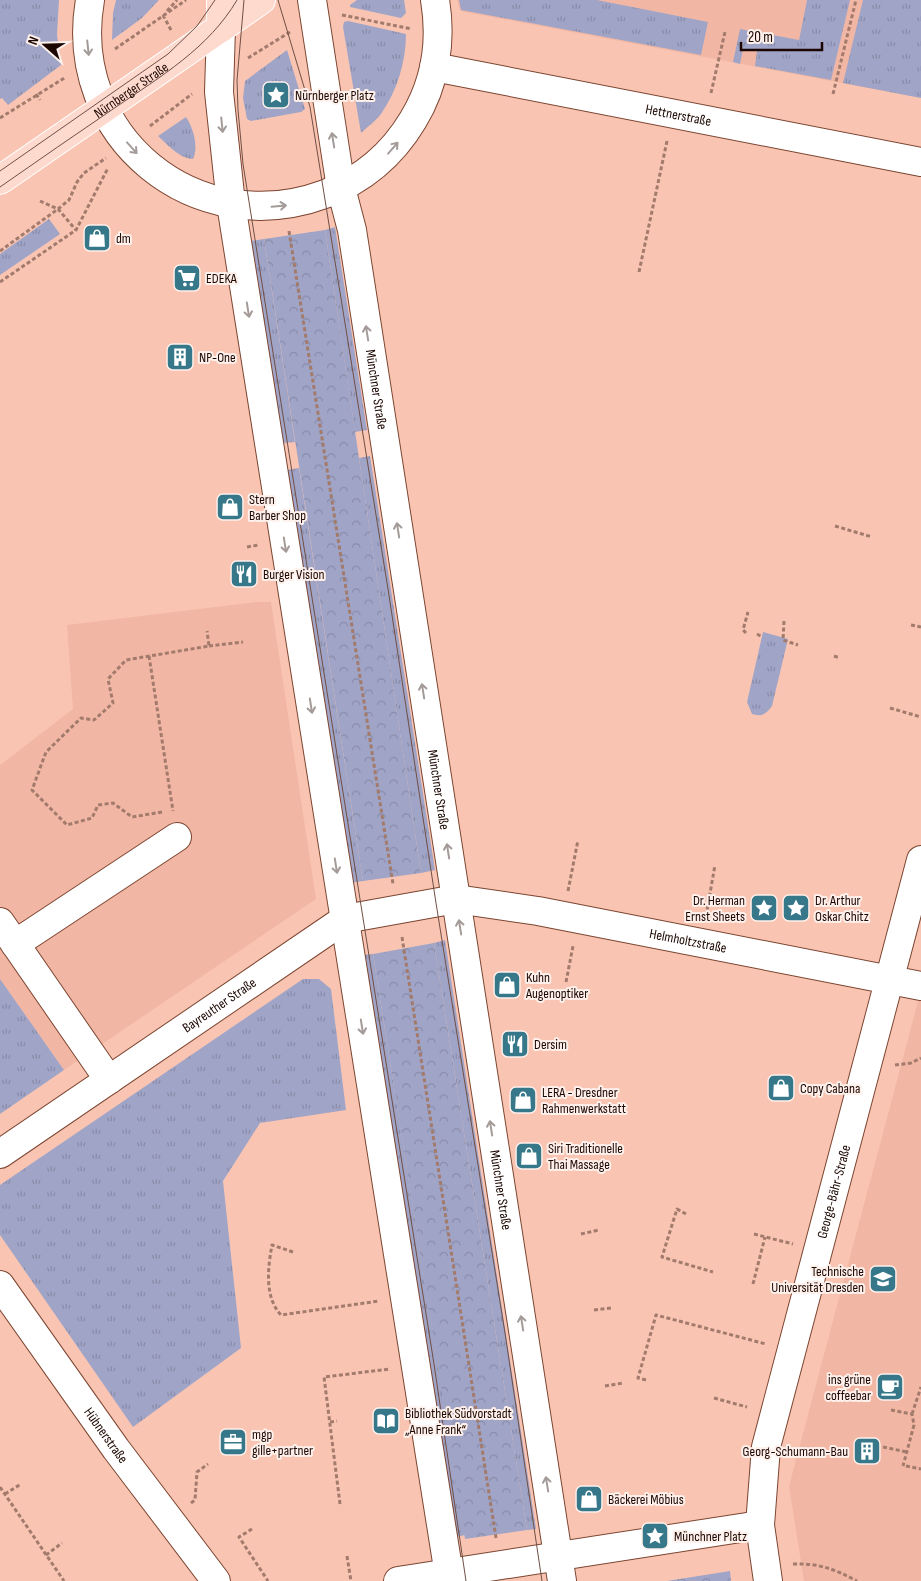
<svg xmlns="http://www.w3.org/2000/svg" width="921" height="1581" viewBox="0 0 921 1581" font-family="'Sofia Sans Condensed',sans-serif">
	<defs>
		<pattern id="grass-tufts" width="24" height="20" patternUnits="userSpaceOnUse" patternTransform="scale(1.25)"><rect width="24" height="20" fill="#a0a4c7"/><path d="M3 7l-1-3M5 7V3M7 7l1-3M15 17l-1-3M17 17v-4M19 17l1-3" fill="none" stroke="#898ca9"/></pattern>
		<pattern id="forest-crowns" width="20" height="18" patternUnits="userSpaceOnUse" patternTransform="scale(1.25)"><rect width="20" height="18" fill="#a0a4c7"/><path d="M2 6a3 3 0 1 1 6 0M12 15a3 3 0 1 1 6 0" fill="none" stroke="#898ca9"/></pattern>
	</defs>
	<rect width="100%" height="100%" fill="#f9c5b2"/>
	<!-- built -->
	<path fill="#f2b7a4" d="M457,0h464v98l-461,-87z
		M256,602h15l45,297 -252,171 -64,-91v-214l73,-56 -6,-84z
		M921,990v591h-117l-15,-95z"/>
	<!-- grass -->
	<path fill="url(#grass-tufts)" d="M0,0h59l-2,35 4,30 -53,40 -6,-7 -2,1z
		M116,0h43l-17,18 -30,22 1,-27z
		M357,0h47l2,13 -5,5 -51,-11v-2z
		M459,0h138l111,22 -7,33 -240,-45z
		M807,0h43l-19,80 -76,-14 2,-15 -14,-2 -3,15 -7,-2 7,-33 59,11z
		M863,0h58v98l-78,-15z
		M348,21l58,13c0,28 -9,57 -25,80 -5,7 -14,13 -20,19l-18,-106 1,-5z
		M287,50l18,59 -4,3 -50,9 -4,-2 -4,-21 2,-17z
		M186,117c7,10 13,30 7,42 -13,0 -26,-15 -35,-23z
		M49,219l11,15 -60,41v-21z
		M335,227l32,203 -12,2 -30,-202z
		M264,239l31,203 -13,1 -32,-202z
		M370,456l65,414 -14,3 -62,-415z
		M299,468l64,413 -12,2 -64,-413z
		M763,632l25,7 -16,67c-6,8 -10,11 -20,8l-5,-12z
		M445,940l91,589 -9,1 -93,-587z
		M373,954l92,581 -9,2 -93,-582z
		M0,979l64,91 -64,44z
		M303,979h16l12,10 15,121 -86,13 -37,58 18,167 -108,79 -133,-192v-50z"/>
	<!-- forest -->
	<path fill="url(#forest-crowns)" d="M325,230l96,643 -58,8 -99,-642z
		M434,943l93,587 -62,9 -92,-585z
		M730,1571l1,10h-64z"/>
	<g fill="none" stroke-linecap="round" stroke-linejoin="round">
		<!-- minor casing -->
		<g stroke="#7c4531" stroke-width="30">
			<g id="minor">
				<path d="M90,0c-24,137 106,242 235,194 37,-14 67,-39 88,-74 22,-36 29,-78 22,-120"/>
				<path id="s1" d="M312,0l29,188 11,42 210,1351"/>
				<path d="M221,28l-2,64 12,112 219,1377"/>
				<path id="s2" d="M434,67l487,95"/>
				<path d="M0,922l109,158"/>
				<path d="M15,944l162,-107"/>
				<path id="s3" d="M0,1154l345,-235 111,-20 82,12 383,75"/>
				<path id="s4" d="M0,1285l116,164 100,132"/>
				<path d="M398,1581l362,-56"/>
				<path id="s5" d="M768,1581l-8,-56 6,-78 155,-587"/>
			</g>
		</g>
		<!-- major casing -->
		<g stroke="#fff" stroke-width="30">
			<g id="major">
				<path d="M221,0v28"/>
				<path id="s6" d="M0,180l261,-180"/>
			</g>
		</g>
		<!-- path -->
		<path stroke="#a37b6d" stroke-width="3" stroke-dasharray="4 2.5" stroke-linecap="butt" d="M167,11l10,-11
			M163,15l8,15
			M342,15l70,14
			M115,49l71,-49
			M248,58l42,-26
			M711,93l14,-61
			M36,94l4,6
			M833,94l23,-94
			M0,118l66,-41
			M150,126l42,-32
			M40,201l18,8 18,21
			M289,231l104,653
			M0,251l58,-42 11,-9 8,-18 7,-9 22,-15
			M639,272l28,-131
			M0,282l76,-52 32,-62
			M835,526l37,11
			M247,547l12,-2
			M784,621l-1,19 15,5
			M911,625l10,2
			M746,633l-3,-3 5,-18
			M757,634l5,3
			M209,646l34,-4
			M149,656l24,155
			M834,656l6,2
			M890,708l31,9
			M162,812l-30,5 -19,-14 -15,2 -6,13 -25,7 -35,-35 14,-38 35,-34 13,2 19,-17 -5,-24 18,-19 83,-14 -2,-15
			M568,891l10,-51
			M706,916l9,-51
			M402,937l94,601
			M566,982l7,-36
			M895,1065l16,-2 10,-5
			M686,1214l-9,-5 -15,48 51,15
			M581,1234l18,-4
			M754,1234l39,10
			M293,1252l-21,-7c-4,22 -8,52 9,70l98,-14
			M753,1284l12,-47
			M594,1310l17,-2
			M646,1380l-8,-2 18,-63 110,29
			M605,1386l18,-3
			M714,1398l33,9
			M891,1410l21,4 2,11 -11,41
			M912,1414l9,-27
			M330,1422l7,-1
			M883,1447l24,5
			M906,1466l15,3
			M0,1487l64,94
			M5,1494l16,-10
			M191,1503l4,-3 2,-28 11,-8
			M340,1504l-16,-127 66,-8
			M252,1529l-13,8 29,44
			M46,1555l16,-12
			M347,1556l4,25
			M793,1564c26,-1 41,5 64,17"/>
		<!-- minor -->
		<use href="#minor" stroke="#fff" stroke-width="28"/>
		<!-- major -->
		<use href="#major" stroke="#fed9cd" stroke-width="28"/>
		<!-- tram -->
		<path stroke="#704f45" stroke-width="1" d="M244,0l-7,80 1,30 5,54 191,1200 32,217
			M278,0l32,107 78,482 48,314 69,430 37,248
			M0,171l168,-117 29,-28 18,-26
			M0,187c38,-27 77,-53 116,-80 44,-30 93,-59 121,-107"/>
	</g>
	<!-- one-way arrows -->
	<defs><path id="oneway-shaft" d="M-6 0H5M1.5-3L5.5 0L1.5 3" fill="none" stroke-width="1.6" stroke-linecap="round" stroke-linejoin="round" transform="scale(1.25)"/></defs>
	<g stroke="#a49b99">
		<use href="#oneway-shaft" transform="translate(88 48) rotate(84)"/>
		<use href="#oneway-shaft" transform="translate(222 125) rotate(84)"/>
		<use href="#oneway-shaft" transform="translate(333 140) rotate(-99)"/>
		<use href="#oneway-shaft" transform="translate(132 148) rotate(48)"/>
		<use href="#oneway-shaft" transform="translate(393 148) rotate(-49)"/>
		<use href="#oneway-shaft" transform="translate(279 206) rotate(-5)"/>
		<use href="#oneway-shaft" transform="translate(248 310) rotate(81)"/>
		<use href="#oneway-shaft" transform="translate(367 333) rotate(-99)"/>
		<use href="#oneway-shaft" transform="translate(398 530) rotate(-99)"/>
		<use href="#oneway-shaft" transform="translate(285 545) rotate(81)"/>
		<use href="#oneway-shaft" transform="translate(423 691) rotate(-99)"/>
		<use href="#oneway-shaft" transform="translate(311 706) rotate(81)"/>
		<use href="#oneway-shaft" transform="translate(448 851) rotate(-99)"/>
		<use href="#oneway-shaft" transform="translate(336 866) rotate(81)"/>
		<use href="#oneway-shaft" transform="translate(460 927) rotate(-99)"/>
		<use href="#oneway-shaft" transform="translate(362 1027) rotate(81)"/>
		<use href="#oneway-shaft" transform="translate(491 1128) rotate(-99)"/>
		<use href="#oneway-shaft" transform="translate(522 1323) rotate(-99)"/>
		<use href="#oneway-shaft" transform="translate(547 1484) rotate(-99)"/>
	</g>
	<!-- icons -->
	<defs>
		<g id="sight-square" transform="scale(1.4375)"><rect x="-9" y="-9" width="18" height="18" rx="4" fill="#36778a" stroke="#fef0eb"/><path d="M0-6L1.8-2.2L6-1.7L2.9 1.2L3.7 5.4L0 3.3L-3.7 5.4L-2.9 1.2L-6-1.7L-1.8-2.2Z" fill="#fff"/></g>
		<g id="shop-square" transform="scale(1.4375)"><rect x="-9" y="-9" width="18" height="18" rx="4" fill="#36778a" stroke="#fef0eb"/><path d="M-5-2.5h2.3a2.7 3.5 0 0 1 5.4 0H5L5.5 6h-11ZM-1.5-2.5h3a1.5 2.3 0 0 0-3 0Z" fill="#fff"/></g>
		<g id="supermarket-square" transform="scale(1.4375)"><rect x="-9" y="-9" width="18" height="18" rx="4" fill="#36778a" stroke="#fef0eb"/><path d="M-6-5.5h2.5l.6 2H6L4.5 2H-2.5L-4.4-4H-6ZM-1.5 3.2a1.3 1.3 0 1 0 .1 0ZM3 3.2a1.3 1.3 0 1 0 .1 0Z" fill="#fff"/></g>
		<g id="building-square" transform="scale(1.4375)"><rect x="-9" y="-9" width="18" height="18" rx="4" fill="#36778a" stroke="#fef0eb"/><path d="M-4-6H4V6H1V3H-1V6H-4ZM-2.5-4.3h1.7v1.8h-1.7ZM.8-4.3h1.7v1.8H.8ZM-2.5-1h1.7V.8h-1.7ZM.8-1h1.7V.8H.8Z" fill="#fff"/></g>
		<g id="restaurant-square" transform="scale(1.4375)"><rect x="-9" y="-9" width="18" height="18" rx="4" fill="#36778a" stroke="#fef0eb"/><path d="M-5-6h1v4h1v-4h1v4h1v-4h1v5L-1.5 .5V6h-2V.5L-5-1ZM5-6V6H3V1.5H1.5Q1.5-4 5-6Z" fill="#fff"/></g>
		<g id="university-square" transform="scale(1.4375)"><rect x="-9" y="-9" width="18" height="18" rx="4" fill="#36778a" stroke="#fef0eb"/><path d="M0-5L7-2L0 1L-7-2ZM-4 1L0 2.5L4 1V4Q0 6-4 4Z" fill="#fff"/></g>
		<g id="cafe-square" transform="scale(1.4375)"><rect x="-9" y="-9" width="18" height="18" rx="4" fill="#36778a" stroke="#fef0eb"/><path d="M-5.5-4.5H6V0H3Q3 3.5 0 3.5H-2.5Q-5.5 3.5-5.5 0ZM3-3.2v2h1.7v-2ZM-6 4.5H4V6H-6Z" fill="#fff"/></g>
		<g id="library-square" transform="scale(1.4375)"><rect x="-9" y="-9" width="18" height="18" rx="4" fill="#36778a" stroke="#fef0eb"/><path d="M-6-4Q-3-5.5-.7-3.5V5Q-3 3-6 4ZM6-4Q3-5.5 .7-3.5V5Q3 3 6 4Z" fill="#fff"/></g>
		<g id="office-square" transform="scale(1.4375)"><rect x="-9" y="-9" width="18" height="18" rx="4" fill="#36778a" stroke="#fef0eb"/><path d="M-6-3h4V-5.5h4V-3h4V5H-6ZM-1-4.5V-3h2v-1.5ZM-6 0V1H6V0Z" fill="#fff"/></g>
	</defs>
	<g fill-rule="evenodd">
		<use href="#sight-square" x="276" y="95"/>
		<use href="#shop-square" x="97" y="238"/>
		<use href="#supermarket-square" x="187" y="278"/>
		<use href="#building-square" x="180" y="357"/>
		<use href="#shop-square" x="230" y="507"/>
		<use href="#restaurant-square" x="244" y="574"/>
		<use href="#sight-square" x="764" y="908"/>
		<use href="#sight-square" x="796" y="908"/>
		<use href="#shop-square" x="507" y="985"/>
		<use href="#restaurant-square" x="515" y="1044"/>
		<use href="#shop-square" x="781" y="1088"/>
		<use href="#shop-square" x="523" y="1100"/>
		<use href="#shop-square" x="529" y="1156"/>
		<use href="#university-square" x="883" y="1279"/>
		<use href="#cafe-square" x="890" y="1387"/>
		<use href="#library-square" x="386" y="1421"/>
		<use href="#office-square" x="233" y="1442"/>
		<use href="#building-square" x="867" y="1451"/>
		<use href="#shop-square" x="589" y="1499"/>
		<use href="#sight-square" x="655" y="1536"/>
	</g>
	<g text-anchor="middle" stroke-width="4" stroke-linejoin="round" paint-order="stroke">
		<!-- street labels -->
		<g font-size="14" fill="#1b0601" stroke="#fef0eb">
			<text dy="5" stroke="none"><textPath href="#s6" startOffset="159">Nürnberger Straße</textPath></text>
			<text dy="5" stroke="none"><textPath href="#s2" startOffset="249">Hettnerstraße</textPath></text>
			<text dy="5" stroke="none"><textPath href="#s1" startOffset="395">Münchner Straße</textPath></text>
			<text dy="5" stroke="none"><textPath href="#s1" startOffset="800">Münchner Straße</textPath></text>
			<text dy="5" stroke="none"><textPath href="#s3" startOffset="766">Helmholtzstraße</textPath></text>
			<text dy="5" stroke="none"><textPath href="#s3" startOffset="265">Bayreuther Straße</textPath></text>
			<text dy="5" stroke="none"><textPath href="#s1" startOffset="1205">Münchner Straße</textPath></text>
			<text dy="5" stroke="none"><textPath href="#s5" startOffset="399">George-Bähr-Straße</textPath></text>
			<text dy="5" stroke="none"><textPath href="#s4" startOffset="184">Hübnerstraße</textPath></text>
		</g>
		<!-- poi labels -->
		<g font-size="14" fill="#1b0601" stroke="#fef0eb" text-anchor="start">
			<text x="295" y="100">Nürnberger Platz</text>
			<text x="116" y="243">dm</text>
			<text x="206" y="283">EDEKA</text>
			<text x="199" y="362">NP-One</text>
			<text x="249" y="504">Stern<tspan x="249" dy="16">Barber Shop</tspan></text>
			<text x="263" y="579">Burger Vision</text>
			<text x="745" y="905" text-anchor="end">Dr. Herman<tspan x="745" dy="16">Ernst Sheets</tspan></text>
			<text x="815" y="905">Dr. Arthur<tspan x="815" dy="16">Oskar Chitz</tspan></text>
			<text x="526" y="982">Kuhn<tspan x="526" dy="16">Augenoptiker</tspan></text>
			<text x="534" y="1049">Dersim</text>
			<text x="800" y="1093">Copy Cabana</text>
			<text x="542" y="1097">LERA - Dresdner<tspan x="542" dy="16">Rahmenwerkstatt</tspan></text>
			<text x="548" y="1153">Siri Traditionelle<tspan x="548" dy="16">Thai Massage</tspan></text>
			<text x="864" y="1276" text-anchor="end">Technische<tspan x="864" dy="16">Universität Dresden</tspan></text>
			<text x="871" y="1384" text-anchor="end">ins grüne<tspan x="871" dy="16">coffeebar</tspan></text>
			<text x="405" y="1418">Bibliothek Südvorstadt<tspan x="405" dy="16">„Anne Frank“</tspan></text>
			<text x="252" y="1439">mgp<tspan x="252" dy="16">gille+partner</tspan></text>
			<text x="848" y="1456" text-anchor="end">Georg-Schumann-Bau</text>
			<text x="608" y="1504">Bäckerei Möbius</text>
			<text x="674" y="1541">Münchner Platz</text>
		</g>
	</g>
	<!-- north arrow -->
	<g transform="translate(45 45) rotate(290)" stroke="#fef0eb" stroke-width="4" paint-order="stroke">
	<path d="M0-4L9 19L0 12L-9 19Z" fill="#1b0601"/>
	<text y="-8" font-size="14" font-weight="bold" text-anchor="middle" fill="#1b0601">N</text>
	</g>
	<!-- scale -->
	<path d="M741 42v8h81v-8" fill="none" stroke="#1b0601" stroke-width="2.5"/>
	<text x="748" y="42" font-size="15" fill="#1b0601" stroke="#fef0eb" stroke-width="4" paint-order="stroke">20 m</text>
</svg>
